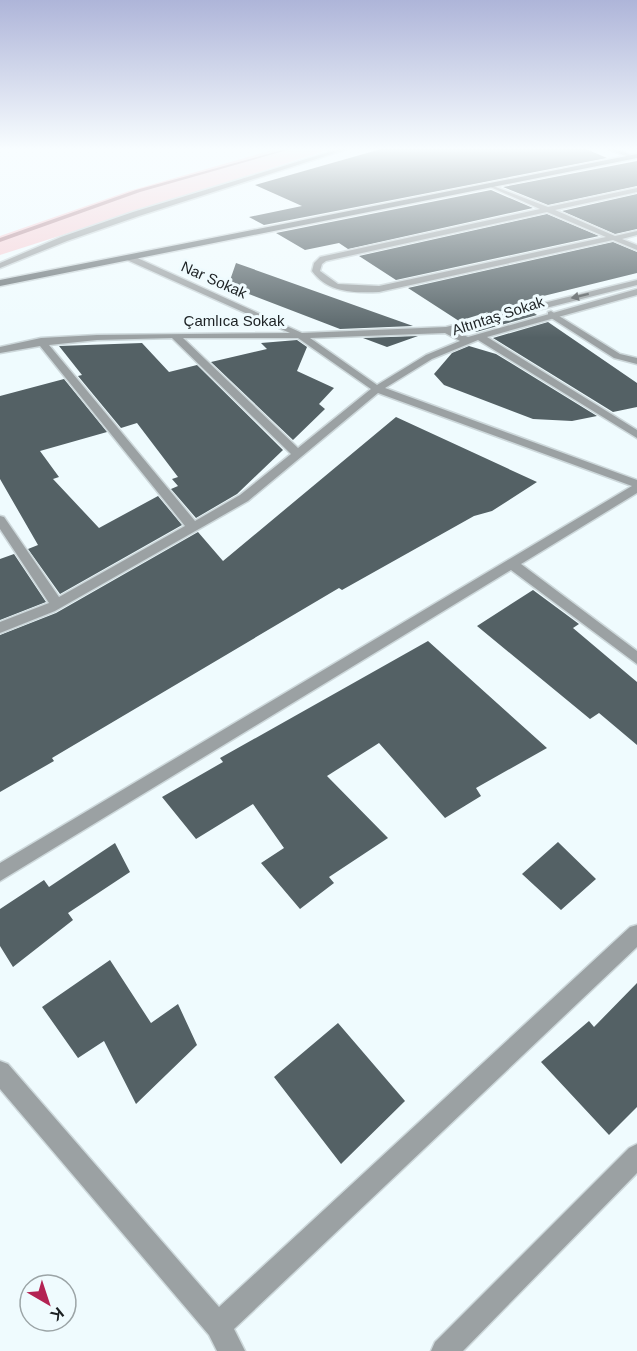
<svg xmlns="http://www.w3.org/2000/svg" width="637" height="1351" viewBox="0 0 637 1351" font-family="Arial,sans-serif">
	<rect width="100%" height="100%" fill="#effbfe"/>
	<!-- green -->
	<path fill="#f7d0d6" d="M276,149h55l-331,106v-19l129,-45z"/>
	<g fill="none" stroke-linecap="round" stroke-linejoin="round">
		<!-- stream -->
		<path fill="#b68a93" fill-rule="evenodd" d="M286,149h5l-151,43 -140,50v-4l136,-48z"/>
	</g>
	<!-- building -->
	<path fill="#546165" d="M381,149h205l21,9 -343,67 -15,-8 53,-11 -47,-21z
		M637,161v25l-89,19 -45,-18z
		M491,190l42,18 -185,41 -9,-6 -34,7 -29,-17z
		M637,194v35l-22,5 -53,-23z
		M547,214l52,22 -203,44 -37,-24z
		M613,242l24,10v21l-118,29 5,4 -39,9 3,-3 -29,9 -51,-33z
		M236,263l177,63 -73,3 -112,-43z
		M534,313l3,2 -61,17 -4,-2z
		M548,322l89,61v24l-24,5 -120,-74z
		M418,336l-31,11 -24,-9z
		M297,340l10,7 -10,24 37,17 -15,16 6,5 -32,31 -82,-78 56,-13 -6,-6z
		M142,343l27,29 28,-7 86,85 -46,44 -41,24 -25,-29 7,-3 -6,-7 6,-2 -41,-54 -16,5 -43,-52 4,-1 -23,-29z
		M469,346l27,8 101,62 -25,5 -39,-2 -89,-34 -10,-11 18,-21z
		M64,379l43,53 -67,19 19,26 -6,2 46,49 59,-32 24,29 -122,69 -32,-45 10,-4 -38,-66v-83z
		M396,417l141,65 -45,29 -18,5 -132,74 -3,-2 -287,170 2,3 -54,31v-157l56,-22 142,-81 25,29z
		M14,554l32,48 -46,18v-61z
		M533,590l46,34 -6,4 64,54v63l-38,-32 -9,6 -113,-93z
		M428,641l119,107 -71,40 5,8 -36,22 -66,-75 -52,33 61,62 -59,39 5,6 -34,26 -39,-46 23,-15 -31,-44 -57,35 -34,-42 61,-35 -3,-4z
		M558,842l38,37 -35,31 -39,-36z
		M115,843l15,29 -62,41 5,7 -60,47 -13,-21v-37l44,-29 5,7z
		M110,960l41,63 27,-19 19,41 -61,59 -32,-63 -26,17 -36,-51z
		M637,983v124l-28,28 -68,-73 48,-41 5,6z
		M338,1023l67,78 -64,63 -67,-87z"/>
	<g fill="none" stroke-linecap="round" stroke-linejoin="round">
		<!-- lane casing -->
		<g stroke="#cdd8db" stroke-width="3">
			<path id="lane" d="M488,184l60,23 89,-19v4l-82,18 60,26 22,-5v4l-15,4 15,6v5l-24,-10 -234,52c-25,1 -51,1 -67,-21l2,-8 6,-6 220,-48 -52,-23zM547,212l59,25 -227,49 -41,-2 -18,-13 2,-7 4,-3z
				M551,311l69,43 17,4v6l-23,-6 -66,-42v-4z"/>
		</g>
		<!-- street casing -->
		<g stroke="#cdd8db" stroke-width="3">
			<path id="street" d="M339,149h8l-208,67 -72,25 -67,27v-5l61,-26 72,-25z
				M608,149h8l20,8 -5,1z
				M127,256h6l169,77 144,-6 191,-47v5l-183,46 14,6 169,-48v6l-150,42 150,93v8l-159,-98 -46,19 -47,29 252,92v13l-116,71 116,87v13l-126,-94 -511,311v-18l632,-377 -254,-93 -130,108 -193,110 -55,22v-11l49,-19 -49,-74v-13l4,1 55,80 126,-71 -145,-180 -40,7v-6l41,-9 56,-3 193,-2 -163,-73zM445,333l15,8 -34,14 -49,30 -67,-47zM172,338l119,116 -51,41 -45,26 -146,-176 48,-5zM183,338h115l73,51 -73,59z
				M637,925v22l-403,382 11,22h-28l-8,-16 -209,-246v-28l8,3 211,243 411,-380z
				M637,1144v29l-174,178h-32l4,-9 194,-194z"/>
		</g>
		<!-- secondary casing -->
		<g stroke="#cdd8db" stroke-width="3">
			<path id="secondary" d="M637,154v4l-637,128v-6z"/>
		</g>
		<!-- lane -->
		<use href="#lane" fill="#9ba1a3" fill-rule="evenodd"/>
		<!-- street -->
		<use href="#street" fill="#9ba1a3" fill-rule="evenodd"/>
		<!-- secondary -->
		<use href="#secondary" fill="#6e777a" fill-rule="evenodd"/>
	</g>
	<!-- one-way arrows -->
	<defs><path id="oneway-solid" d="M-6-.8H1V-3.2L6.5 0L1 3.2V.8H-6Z" transform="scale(1.5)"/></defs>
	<use fill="#555b5d" href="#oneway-solid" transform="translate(580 296) rotate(166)"/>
	<!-- sky -->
	<linearGradient id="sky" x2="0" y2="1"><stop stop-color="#aeb5d9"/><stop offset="0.44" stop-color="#f8fdff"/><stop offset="1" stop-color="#f8fdff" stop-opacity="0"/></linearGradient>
	<rect width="637" height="338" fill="url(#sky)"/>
	<g text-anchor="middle" stroke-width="6" stroke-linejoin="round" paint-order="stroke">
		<!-- far-street labels -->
		<g font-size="15" fill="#1c2123" stroke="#effbfe">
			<text transform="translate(214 280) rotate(24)" y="5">Nar Sokak</text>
			<text transform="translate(498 316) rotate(-18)" y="5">Altıntaş Sokak</text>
			<text x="234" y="326">Çamlıca Sokak</text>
		</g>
	</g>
	<!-- north arrow -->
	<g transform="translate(48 1303) rotate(141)"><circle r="28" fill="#effbfe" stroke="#9ba4a6" stroke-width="1.5"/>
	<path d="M0-4.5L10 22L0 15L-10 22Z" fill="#b32353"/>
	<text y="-9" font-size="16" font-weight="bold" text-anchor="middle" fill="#1c2123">K</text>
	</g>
</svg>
